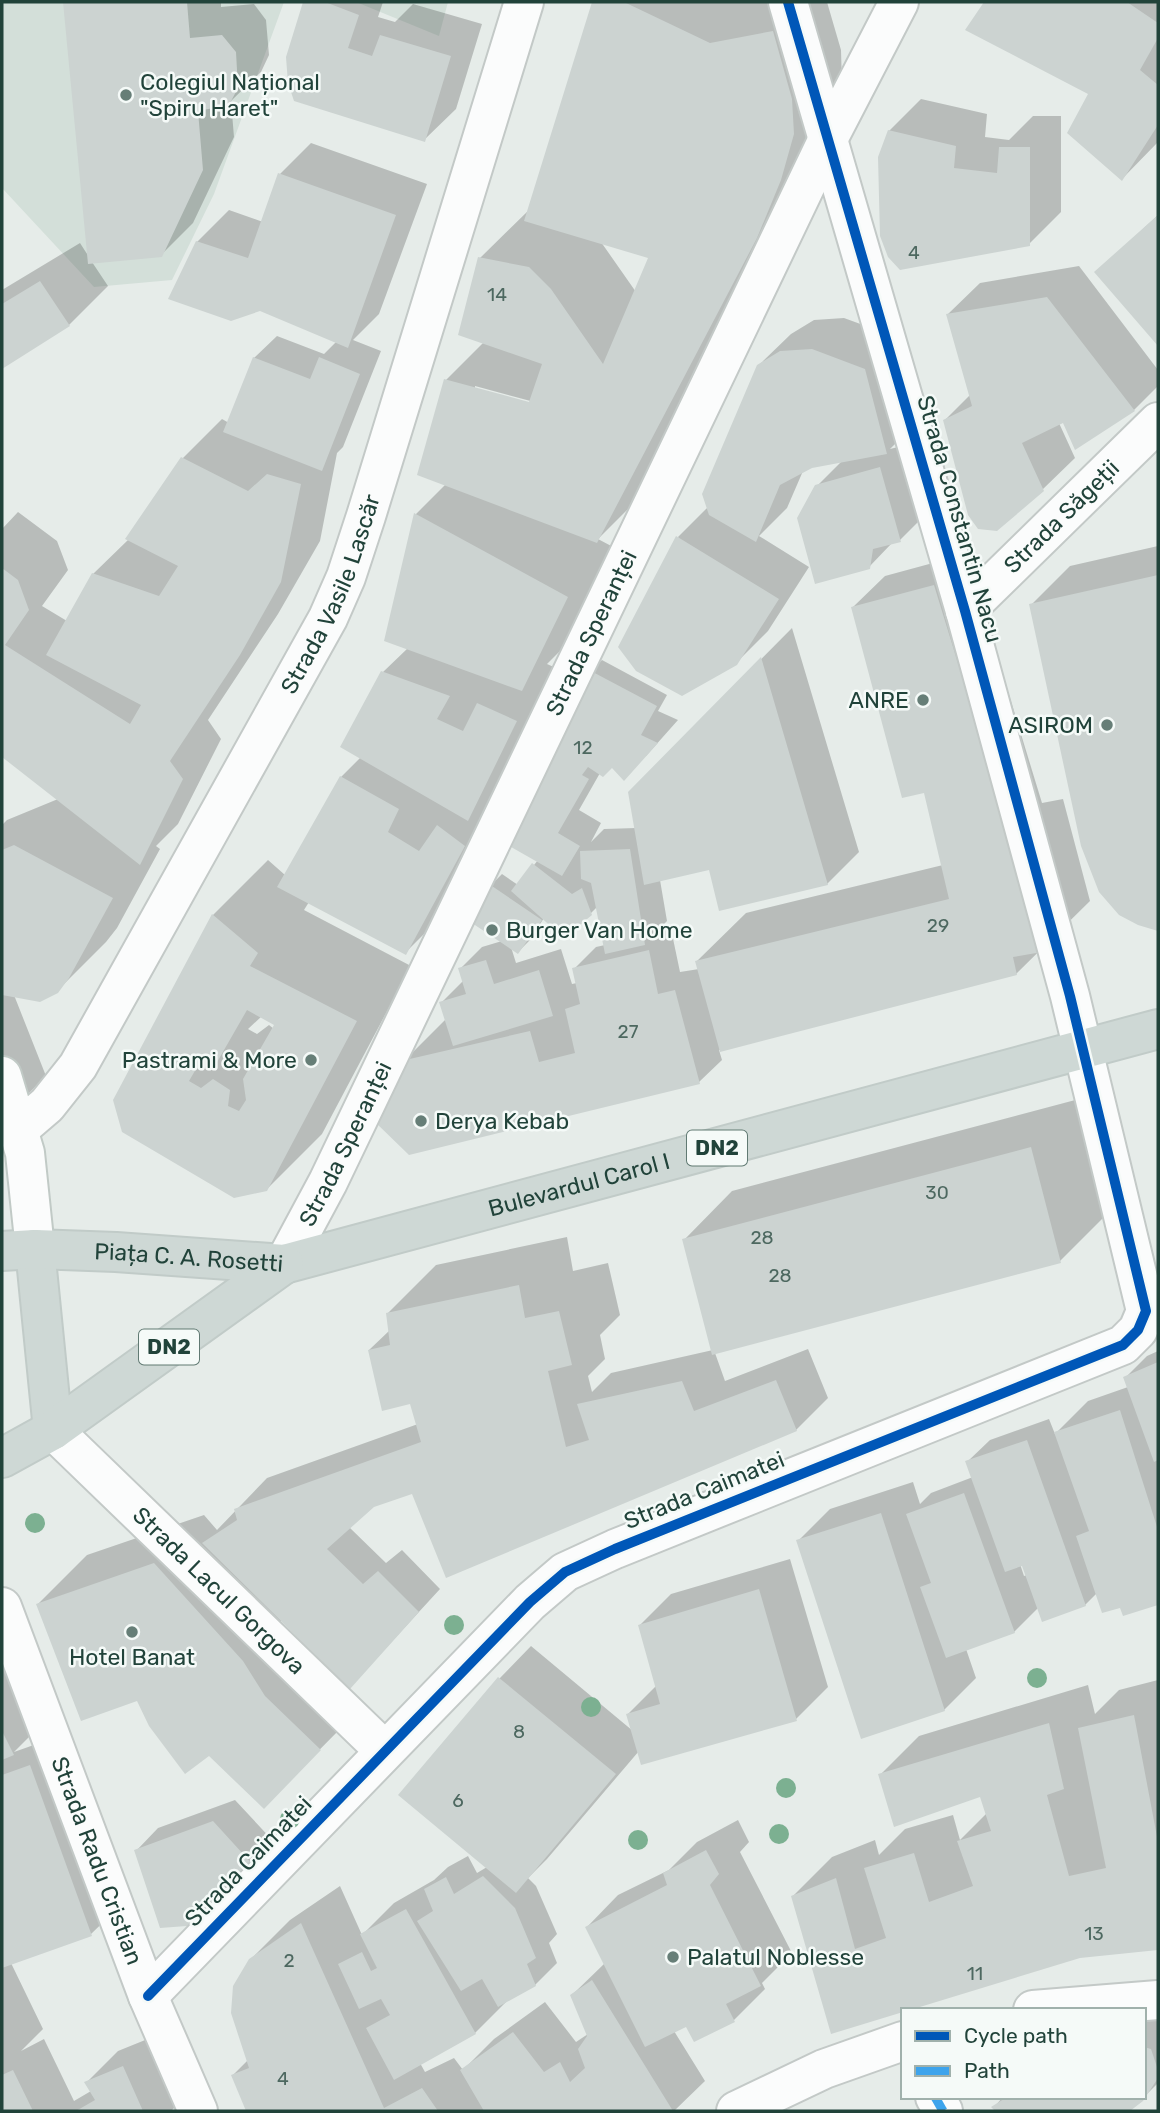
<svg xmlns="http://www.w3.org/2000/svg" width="1160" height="2113" viewBox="0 0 1160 2113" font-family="Rubik,sans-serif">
	<rect width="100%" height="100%" fill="#e6ece9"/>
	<!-- built -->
	<path fill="#d3dfd9" d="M2,2h282l-70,192 -42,86 -78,7 -92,-99z
		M356,2h92l-9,34z"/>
	<!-- shadow -->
	<path fill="#0003" fill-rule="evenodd" d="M65,2h156v5l33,-3 12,16 3,35 -8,17 -30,29 3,36 -41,86 -32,32 -69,7 16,24 -39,39 -67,42v-77l78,-47 9,14z
		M305,2h78l-5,15 17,5 18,-18 69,20 -26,85 -32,31 -136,-83z
		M594,2h233l14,48 1,34 -197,408 -47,47 17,9 -44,92 -24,24 18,8 -111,232 -49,49 -96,-51 -5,8 107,56 -89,168 -56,56 -152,-89 99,-186 55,-55 17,15 56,-98 20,-20 22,-85 25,-24 8,-134 30,-30v-104l38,-38 -4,-84 50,-49zM601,242l50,15 -15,35zM475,386l63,17 -1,3 -62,-16zM262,1016l14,8 -2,5 -5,-4 -12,9 -9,-5z
		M986,2h172v140l-36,37 -31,-85 -123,-65z
		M921,99l66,15 -2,23 24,3 24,-24h28v96l-32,32 -140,-113z
		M311,143l116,41 -48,130 -26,26 28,11 -38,96 -6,6 -17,88 -42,73 -70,106 13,19 -43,85 -22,22 4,3 -43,79 -11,14 -49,49 -43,4 32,81 -44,44v-295l5,-5 51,-21 -56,-45v-225l16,-17 39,29 11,29 -26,36 25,15 26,-47 36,-35 54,-81 39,-39 7,4 25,-65 23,-22 47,18 13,-13 -140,-99 32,-32 34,12 17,-48z
		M1158,215v128l-61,-71z
		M1079,266l79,104v16l-24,24 -75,13 16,35 -32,31 -46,40 -52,-109 25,-25 -22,-81 32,-31z
		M844,318l52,19 22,84 -28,28 12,-3 20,72 -22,22 -8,3 -23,24 -52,-81 25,-25 -30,5 -9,5 -16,37 -28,28 50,31 -41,64 -32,32 -58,-126 30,-30 50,-141 33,-32 23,-14z
		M1158,546v383l-19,-5 -108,-319 39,-39z
		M966,554l76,249 21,-4 27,102 -74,73 -297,76 3,10 -23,22 -296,-20 43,-43 -5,-16 23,-23 -4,-11 22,-22 20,-6 -11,-56 11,-11 16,11 20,-25 53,-189 11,-11 65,35 -9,16 20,9 -32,36 -34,10 -12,7 -21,37 22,13 -10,19 13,-13 32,-1 -6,-36 162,-164 67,224 -32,32 -116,-16 -51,12 7,41 -12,12 16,-4 9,43 19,-3 -2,-8 49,-48 197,-48 -18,-74 -72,-184 32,-31zM597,907l8,38 -9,2 -22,22 3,14 -5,1 -11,-35 -45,14 -5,-16 7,5 11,-11 15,-23 47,-5z
		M1079,1099l30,113 -49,49 -345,92 10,28 83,-32 20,49 -32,32 -383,62 -40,13 -24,22 37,36 16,-13 38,39 -90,98 -68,-67 -17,17 77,90 -78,79 -55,-52 -71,-55 -100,-95 49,-49 117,-40 13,15 50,-52 151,-54 -6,-22 -43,-52 21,-20 -3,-16 49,-49 131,-28 6,34 35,-8 12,52 -20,20 5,24 -17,17 4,16 19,-19 102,-23 -29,-110 48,-49z
		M1158,1351v252l-34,11 -3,-8 -24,-13 -12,12 -46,2 -25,25 -48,17 10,29 -32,32 -146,-169 32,-32 83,-27 7,22 11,-11 42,-16 -6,-15 23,-22 59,-21 6,15 33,-33 40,-14 -3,-9 22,-22zM1020,1564h3l4,11 -3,1z
		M790,1559l38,128 -32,32 -157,32 -92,108 -19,19 8,8 21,48 -8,9 8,20 -22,22 -28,16 -32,32 -55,30 5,9 29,-14 9,12 31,-31 51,-37 31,40 12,-8 -16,-39 33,-32 -18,-36 31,-32 51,-25 28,-28 41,-22 11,22 -9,10 52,101 -30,30 3,6 -31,31 -47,4 -13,7 31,50 -31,30h-426l-15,-36 15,-15 2,-100 40,-40 50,-34 22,49 32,-32 40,-23 14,-13 20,-11 9,17 10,-6 -86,-72 99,-117 31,-32 102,85 -5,-17 29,-29 -17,-60 31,-31z
		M2,1636l42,86 -30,30 48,-17 61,168 -32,31 -80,29 32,66 -22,22 23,-12 30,62 17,-10 -5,-8 32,-32 37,-15 28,63 -12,12h-169z
		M1158,1680v269l-78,7 -175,54 -112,-114 39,-39 43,-17 4,15 26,-26 48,-14 7,25 27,-27 -6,-18 -101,-20 39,-39 169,-51 7,29 24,-24z
		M235,1800l40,43 -53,58 -86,-50 22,-23z
		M1158,2002v81l-14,14v-87z
		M1003,2097h141l-17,14h-130l-3,-4z"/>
	<!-- building -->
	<path fill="#ccd3d1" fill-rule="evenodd" d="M63,2h124l3,36 32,-3 14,17 2,36 -9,17 -31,6 5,59 -41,87 -74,7z
		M303,2h22l34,13 -11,33 24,8 8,-21 71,21 -26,86 -131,-41 -6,-18 -2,-26z
		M592,2h32l86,41 63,-12 19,68 2,35 -13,46 -24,58 -160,305 -180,-68 27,-96 85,23 13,-38 -84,-29 20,-78 51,10 22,22 52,75 45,-106 -124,-37z
		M984,2h143l31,21v15l-18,32 18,15v40l-36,56 -55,-48 21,-39 -123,-64z
		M888,130l68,16 -2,22 43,5 2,-26h31v99l-130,24 -12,-13 -8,-21 -2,-79z
		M278,173l118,42 -48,133 -88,-37 -29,10 -63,-22 28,-58 52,17z
		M1158,215v131l-64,-74z
		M40,281l30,45 -68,43v-65z
		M1047,297l88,114 -60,39 -12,-27 -41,20 22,48 -47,40 -19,-2 -10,-14 -25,-95 29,-14 -26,-92z
		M812,349l53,20 22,85 -75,14 -32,17 -24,57 -47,-27 -7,-21 55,-129 23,-14z
		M253,357l57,22 9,-22 41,17 -38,97 -99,-39z
		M181,457l67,34 19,-17 34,10 -20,98 -41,73 -70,106 13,18 -43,86 -138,-108v-189l16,12 11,30 -24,35 125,79 11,-19 -95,-50 46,-82 67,23 19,-30 -53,-27z
		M880,467l21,75 -28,7 -3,20 -55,15 -18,-66 18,-33z
		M414,513l154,84 -46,94 -138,-50z
		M676,536l103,63 -42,66 -55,31 -46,-25 -18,-24z
		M1158,575v356l-20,-6 -19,-10 -20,-23 -18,-46 -52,-242z
		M934,585l80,261 28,106 -29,5 4,18 -297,77 -25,-91 254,-62 -25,-106 -22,5 -51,-191z
		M761,657l67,228 -109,26 -10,-41 -65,15 -16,-93z
		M589,670l68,36 -16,29 17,8 -34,38 -12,-13 -9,9 -15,-10 -6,8 7,4 -31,54 22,13 -18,30 -58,-33z
		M381,671l69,25 -13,23 26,12 14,-28 40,18 -49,100 -128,-74z
		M340,776l59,33 -11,23 31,19 18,-26 28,21 -59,109 -129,-68z
		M14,845l99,53 -44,80 -11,15 -18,9 -38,-7v-145z
		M630,849l15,96 -40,9 -14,-71 -10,-4 -1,-28z
		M532,863l40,31 10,-6 10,27 -28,23 -53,-47z
		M489,884l53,36 -24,34 -52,-35z
		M212,914l46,39 -8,13 107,55 -90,170 -33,7 -112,-66 -9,-32zM247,1010l27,15 -31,54 3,21 -7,11 -11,-5 2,-16 -17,-11 -12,9 -12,-7 7,-12 20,-5z
		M649,950l9,44 17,-4 25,94 -291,71 -35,-34 27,-60 129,-30 9,31 36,-9 -10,-44 15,-5 -8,-36z
		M486,960l8,24 45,-14 14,46 -100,30 -14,-44 27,-8 -8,-26z
		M1031,1147l30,116 -349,92 -30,-116z
		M519,1285l6,33 34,-7 13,54 -24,6 18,76 23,-7 -12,-36 105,-23 12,30 82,-31 21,51 -351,147 -34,-84 -38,13 -47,42 36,35 15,-13 41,41 -69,77 -148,-146 35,-23 -3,-11 187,-67 -11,-38 -28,7 -14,-61 22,-5 -4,-32z
		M1158,1362v98l-4,2 -31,-85z
		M1120,1410l38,120v75l-35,11 -3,-8 -18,5 -26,-77 13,-5 -35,-99z
		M1027,1440l59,166 -44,16 -20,-56 -17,6 -40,-111z
		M964,1493l51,140 -69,25 -26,-71 11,-4 -25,-69z
		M881,1513l64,198 -84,28 -65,-199z
		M154,1563l89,98 22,35 56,54 -57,59 -55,-53 -24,18 -36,-48 -12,-25 -56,20 -45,-117z
		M759,1589l38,132 -156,44 -15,-51 34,-10 -22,-79z
		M498,1677l118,97 -100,119 -118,-98z
		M1134,1715l24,127v108l-78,8 -170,52h-7v2l-72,22 -40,-138 45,-18 19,71 31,-11 -22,-70 50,-15 15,49 44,-16 -16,-45 34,-10 -11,-34 -86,30 -16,-53 171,-51 15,66 -17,6 22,81 37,-8 -28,-140z
		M2,1731l12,24 -12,5z
		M30,1765l62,171 -90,32v-193z
		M213,1821l41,45 -54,59 -40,3 -26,-78z
		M706,1850l13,24 -9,11 51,101 -35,18 9,18 -41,20 -8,-15 -41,20 -60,-120 82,-42 -4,-12z
		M483,1876l32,32 21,50 -9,6 9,22 -38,21 -16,-28 -21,12 -44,-70 16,-10 -9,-22 22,-12 8,17z
		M406,1909l70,125 -82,46 -28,-52 24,-13 -9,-16 -22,10 -21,-45 24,-12 9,19 6,-3 -17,-34z
		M301,1923l83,185 38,-20 16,23h-192l-15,-36 18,-7 -18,-55 2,-27 16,-27z
		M592,1980l81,131h-189l-24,-41 53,-38 31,40 16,-10 10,20 15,-14 -7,-19 9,-13 -17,-41z
		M1144,2047l7,2 7,21v8l-15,23 -13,10h-135l-4,-4 16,-10h137z
		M123,2066l20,45h-67l19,-11 -11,-18z
		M13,2070l20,41h-31v-36z"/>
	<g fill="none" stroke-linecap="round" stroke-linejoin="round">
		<!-- street casing -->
		<g stroke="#c3c9c7" stroke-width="42">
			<g id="street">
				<path id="s1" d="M965,611l193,-189"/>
				<path id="s2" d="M19,1129l28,-24 31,-39 250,-448 18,-41 20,-61 158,-514"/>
				<path id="s3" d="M284,1264l44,-82 499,-1041 72,-139"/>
				<path id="s4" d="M53,1430l331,320"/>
				<path id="s5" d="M2,1607l146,389 50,115"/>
				<path d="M148,1996l382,-394 35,-30 50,-23 508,-204 15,-15 8,-19 -76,-315 -105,-385 -177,-609"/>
				<path d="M1033,2010l125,-10"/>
				<path d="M935,2097l8,14"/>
				<path d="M736,2111l88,-42 79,-28"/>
			</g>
		</g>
		<!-- secondary casing -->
		<g stroke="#c1cac6" stroke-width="42">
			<path id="secondary" d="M2,1076l23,77 10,96"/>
		</g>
		<!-- primary casing -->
		<g stroke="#c1cbc8" stroke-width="42">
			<g id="primary">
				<path d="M35,1249l18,181"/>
				<path id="s6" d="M2,1251l33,-2 81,3 168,12 874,-235"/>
				<path d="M2,1458l51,-28 231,-166"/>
			</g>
		</g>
		<!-- street -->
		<use href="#street" stroke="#fbfcfc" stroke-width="38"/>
		<!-- secondary -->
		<use href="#secondary" stroke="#fbfcfc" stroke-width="38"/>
		<!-- primary -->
		<use href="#primary" stroke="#ced8d5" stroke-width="38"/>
		<!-- quiet -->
		<path stroke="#3ea4ec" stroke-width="9" stroke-dasharray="18 9" stroke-linecap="butt" d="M935,2097l8,14"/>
		<!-- cycleway casing -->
		<g stroke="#f5faf8" stroke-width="15">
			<path id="cycleway" d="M148,1996l382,-394 35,-30 50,-23 508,-204 15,-15 8,-19 -76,-315 -105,-385 -177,-609"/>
		</g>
		<!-- cycleway -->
		<use href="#cycleway" stroke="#0057b8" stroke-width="10"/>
	</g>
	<!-- trees -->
	<g fill="#7cb091">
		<circle cx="35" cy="1523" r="10"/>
		<circle cx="454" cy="1625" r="10"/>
		<circle cx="1037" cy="1678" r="10"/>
		<circle cx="591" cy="1707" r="10"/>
		<circle cx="786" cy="1788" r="10"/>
		<circle cx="290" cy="1819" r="10"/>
		<circle cx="779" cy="1834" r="10"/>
		<circle cx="638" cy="1840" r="10"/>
	</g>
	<!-- markers -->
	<g fill="#667e77" stroke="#f5faf8" stroke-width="2.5">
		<circle cx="126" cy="95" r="7"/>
		<circle cx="923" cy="700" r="7"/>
		<circle cx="1107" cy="725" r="7"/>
		<circle cx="492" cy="930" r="7"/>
		<circle cx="311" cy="1060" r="7"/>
		<circle cx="421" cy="1121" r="7"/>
		<circle cx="132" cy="1632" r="7"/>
		<circle cx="673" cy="1957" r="7"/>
	</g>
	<g text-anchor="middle" stroke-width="5" stroke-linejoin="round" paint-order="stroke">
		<!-- number labels -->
		<g font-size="19" fill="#4d6860">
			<text x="914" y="259">4</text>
			<text x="497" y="301">14</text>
			<text x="583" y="754">12</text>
			<text x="938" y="932">29</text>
			<text x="628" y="1038">27</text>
			<text x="937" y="1199">30</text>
			<text x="762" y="1244">28</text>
			<text x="780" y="1282">28</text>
			<text x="519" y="1738">8</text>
			<text x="458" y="1807">6</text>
			<text x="1094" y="1940">13</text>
			<text x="289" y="1967">2</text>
			<text x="975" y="1980">11</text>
			<text x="283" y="2085">4</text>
		</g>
		<!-- shield labels -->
		<g fill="#f5faf8" stroke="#617a73" stroke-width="2">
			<rect x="687" y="1130.5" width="60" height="35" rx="5"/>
			<rect x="139" y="1329.5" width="60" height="35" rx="5"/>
		</g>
		<g font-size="21" font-weight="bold" fill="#21433a">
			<text x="717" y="1155">DN2</text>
			<text x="169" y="1354">DN2</text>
		</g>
		<!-- poi labels -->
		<g font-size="23" fill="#21433a" stroke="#f5faf8" text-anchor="start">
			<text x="140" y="90">Colegiul Național<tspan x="140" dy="26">"Spiru Haret"</tspan></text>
			<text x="909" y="708" text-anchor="end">ANRE</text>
			<text x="1093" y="733" text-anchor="end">ASIROM</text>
			<text x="506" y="938">Burger Van Home</text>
			<text x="297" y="1068" text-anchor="end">Pastrami &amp; More</text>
			<text x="435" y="1129">Derya Kebab</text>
			<text x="132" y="1665" text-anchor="middle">Hotel Banat</text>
			<text x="687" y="1965">Palatul Noblesse</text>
		</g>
		<!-- street labels -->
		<g font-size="23" fill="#21433a" stroke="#f5faf8">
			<text dy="8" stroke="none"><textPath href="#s1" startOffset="135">Strada Săgeții</textPath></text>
			<text transform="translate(960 519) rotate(74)" y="8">Strada Constantin Nacu</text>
			<text dy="8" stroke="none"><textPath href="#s2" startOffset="623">Strada Vasile Lascăr</textPath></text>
			<text dy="8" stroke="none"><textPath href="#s3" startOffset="702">Strada Speranței</textPath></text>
			<text dy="8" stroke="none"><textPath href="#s3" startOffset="135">Strada Speranței</textPath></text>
			<text dy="8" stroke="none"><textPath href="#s6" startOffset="588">Bulevardul Carol I</textPath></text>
			<text dy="8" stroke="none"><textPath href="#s6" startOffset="187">Piața C. A. Rosetti</textPath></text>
			<text transform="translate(704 1490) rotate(-22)" y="8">Strada Caimatei</text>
			<text dy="8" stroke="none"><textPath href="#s4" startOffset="231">Strada Lacul Gorgova</textPath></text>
			<text dy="8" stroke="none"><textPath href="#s5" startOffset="271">Strada Radu Cristian</textPath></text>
			<text transform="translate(248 1861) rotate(-46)" y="8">Strada Caimatei</text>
		</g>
	</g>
	<!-- border -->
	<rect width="1160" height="2113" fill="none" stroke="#21433a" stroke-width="7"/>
	<!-- legend -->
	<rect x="901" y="2008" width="245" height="91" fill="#f5faf8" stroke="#a0b1ac" stroke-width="2"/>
	<rect x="915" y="2031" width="35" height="10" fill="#0057b8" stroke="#a0b1ac" stroke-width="2"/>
	<text x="964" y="2043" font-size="21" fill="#21433a">Cycle path</text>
	<rect x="915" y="2066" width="35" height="10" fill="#3ea4ec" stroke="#a0b1ac" stroke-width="2"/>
	<text x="964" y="2078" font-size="21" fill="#21433a">Path</text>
</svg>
